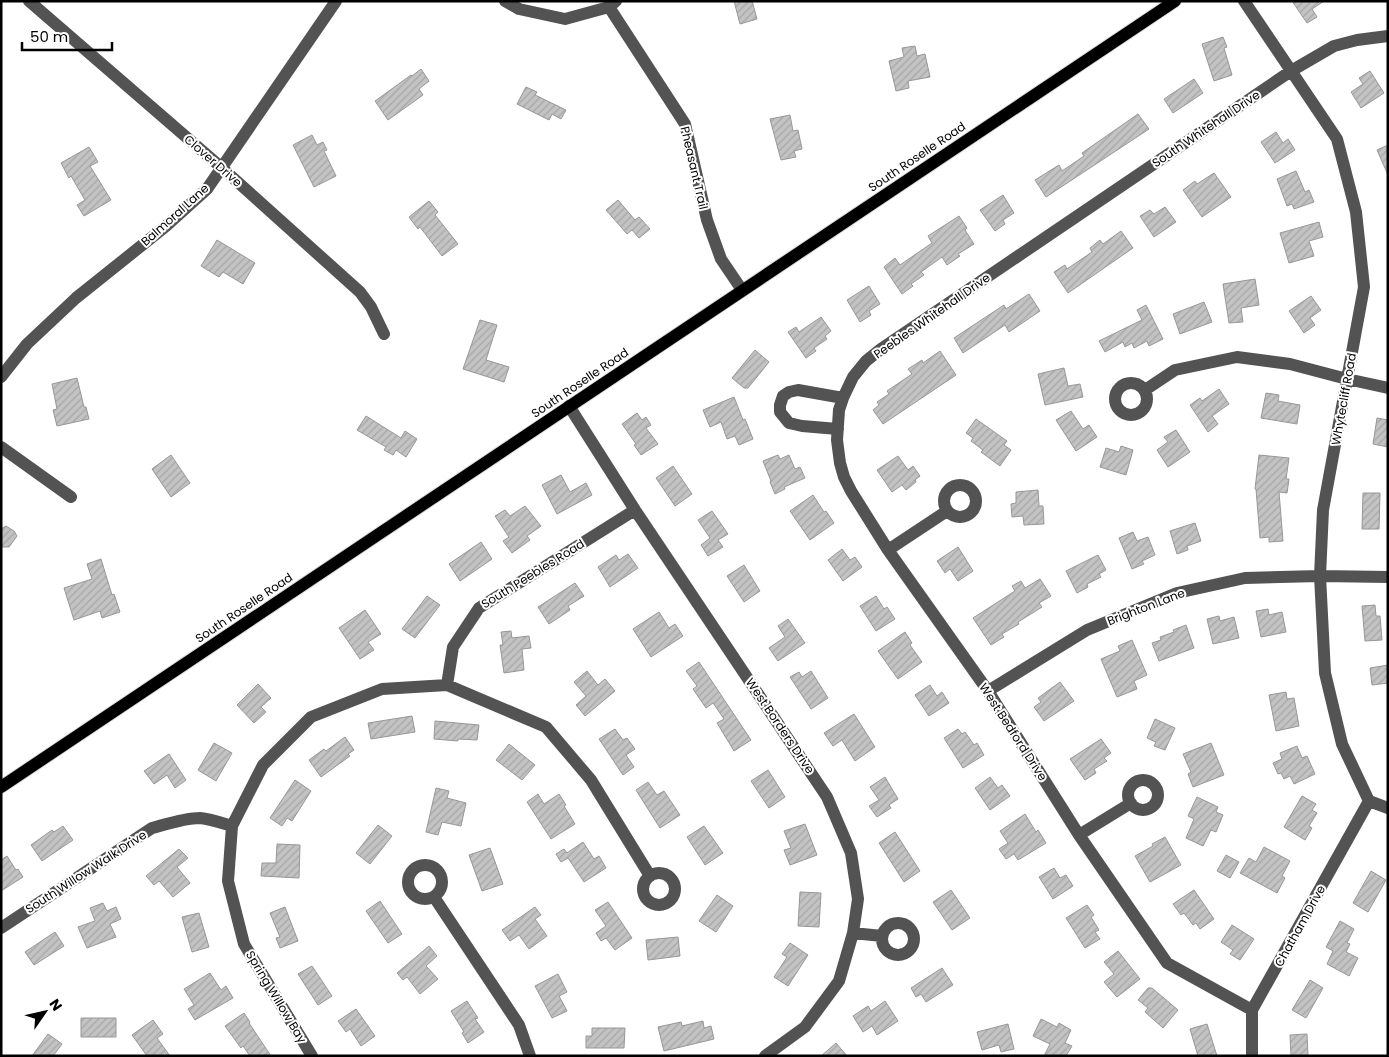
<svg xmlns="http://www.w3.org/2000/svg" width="1389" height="1057" viewBox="0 0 1389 1057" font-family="Poppins,sans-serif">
	<defs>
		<pattern id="building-hatch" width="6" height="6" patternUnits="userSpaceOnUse" patternTransform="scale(1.25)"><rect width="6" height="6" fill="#c3c3c3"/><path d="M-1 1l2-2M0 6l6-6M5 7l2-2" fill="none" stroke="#a6a6a6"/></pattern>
	</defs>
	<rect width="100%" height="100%" fill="#fff"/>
	<!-- building -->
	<path fill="url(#building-hatch)" stroke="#979797" d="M734,1h18l5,18 -17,5z
		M1292,1h32l-12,8 5,8 -10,6z
		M1223,37l4,10 -3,1 8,27 -18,6 -12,-37z
		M915,46l2,10 8,-2 5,23 -22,4 1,7 -13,3 -7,-30 15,-4 -2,-9z
		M421,69l8,12 -10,8 4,6 -35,25 -13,-19 36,-26 1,1z
		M1370,71l14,22 -23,15 -10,-16 12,-8 -4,-6z
		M1194,79l9,14 -30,20 -9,-14z
		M526,87l11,5 -2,3 31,15 -5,9 -9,-5 -3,6 -32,-16z
		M1138,114l11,15 -103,68 -11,-17 24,-15 3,6 22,-15 -2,-3z
		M790,115l3,16 5,-1 4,19 -8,2 2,6 -15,3 -11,-41z
		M1276,132l7,11 5,-4 7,11 -20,13 -14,-21z
		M312,135l5,10 6,-3 4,8 -3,1 12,25 -22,11 -21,-42z
		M1388,145v30l-11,-25z
		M89,147l9,15 -8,4 21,34 -27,16 -7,-11 8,-5 -14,-24 -2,2 -8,-15z
		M1296,171l9,21 4,-2 5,12 -20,7 -2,-5 -5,2 -10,-27z
		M1214,173l17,24 -29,20 -19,-27 12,-9 2,3z
		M1003,195l11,18 -11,7 2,4 -10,7 -15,-21z
		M618,200l17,20 4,-3 11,12 -11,9 -7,-8 -5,4 -21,-24z
		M429,201l9,11 -3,3 23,29 -16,12 -22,-29 -2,2 -9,-12z
		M1165,207l11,15 -22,15 -14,-21 10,-6 4,4z
		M959,216l8,12 -2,2 9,14 -16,10 2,2 -13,9 -5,-8 -21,15 3,3 -13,9 2,2 -11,8 -18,-27 11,-9 5,7 32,-22 -4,-7z
		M1319,222l4,15 -14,4 5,15 -25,7 -9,-30z
		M1121,231l12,17 -65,45 -14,-21 11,-7 2,4 25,-17 -2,-4 10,-8 3,4z
		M217,240l38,23 -12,21 -20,-12 -4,5 -18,-11z
		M1255,279l4,26 -18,3 2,14 -14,1 -6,-39z
		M869,286l11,18 -11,7 2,4 -11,7 -13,-22z
		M1029,294l11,17 -31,21 -4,-7 -42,28 -9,-15 50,-33 2,4z
		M1311,296l10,14 -11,8 5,7 -11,8 -15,-22z
		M1204,302l8,20 -32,12 -7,-20z
		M1146,305l17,34 -14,7 -2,-5 -13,7 -2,-5 -7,4 -2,-5 -18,10 -6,-11 43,-21 -5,-10z
		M821,317l10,14 -6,5 2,3 -13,9 2,3 -10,7 -18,-26 8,-5 3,5z
		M480,320l17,5 -11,35 23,7 -5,15 -41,-13z
		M755,350l14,12 -21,26h-4l-12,-10z
		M940,351l16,24 -73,49 -10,-14 6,-5 -2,-3 12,-8 -2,-3 25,-17 -4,-5 14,-9 1,3z
		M1064,368l4,18 12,-2 3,13 -38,8 -7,-31z
		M77,378l7,29h2l3,12 -32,7 -4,-16 4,-1 -5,-25z
		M1219,389l10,15 -17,12 6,8 -10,8 -18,-27 10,-7 2,3z
		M1266,393l13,2 -1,6 22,4 -3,19 -36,-6z
		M734,397l9,23 2,-1 8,20 -14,6 -4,-9 -8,3 -6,-17 -11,5 -7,-17z
		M1071,411l12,18 6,-4 8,12 -21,14 -20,-31z
		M637,413l5,7 4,-3 5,8 -5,3 12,16 -17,11 -7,-10 2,-1 -14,-20z
		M366,416l35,22 4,-7 12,8 -11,18 -10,-7 -3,5 -9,-5 2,-3 -29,-17z
		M1377,418l11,2v27l-15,-3z
		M976,419l31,22 -3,4 7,5 -11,16 -19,-14 2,-2 -12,-9 2,-3 -7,-5z
		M1176,430l14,22 -22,15 -11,-17 11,-8 -4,-5z
		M1121,446l12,4 -7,25 -26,-8 6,-19 13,4z
		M171,455l19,28 -19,14 -19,-28z
		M778,455l2,4 9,-4 6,14 5,-2 5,11 -21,9 1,2 -10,5 -5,-12 1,-1 -8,-20z
		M1259,455l30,3 -3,21h3l-2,14 -8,-1 4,49 -14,1v-5l-9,1 -4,-49h-1z
		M898,456l10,14 5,-4 7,10 -5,4 1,2 -10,8 -4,-5 -10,7 -15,-22z
		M673,466l19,28 -17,12 -19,-28z
		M561,475l9,17 16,-9 6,12 -35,19 -15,-29z
		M1038,490l1,16h4l1,18 -20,1 -1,-9 -11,1 -1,-13 5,-1v-11z
		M1363,493h17l-1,36h-17z
		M813,495l11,17 2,-1 8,12 -24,17 -20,-29z
		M525,506l16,20 -14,10 3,4 -18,13 -9,-12 6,-4 -14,-21 10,-6 5,6z
		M712,511l16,23 -10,6 5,7 -15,9 -7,-11 9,-7 -12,-18z
		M1195,523l6,18 -14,5 1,4 -11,4 -7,-23z
		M6,526l8,5 3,5 -8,11h-8v-18z
		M1133,532l4,9 11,-4 7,18 -13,6 2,3 -12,5 -13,-31z
		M481,542l11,17 -32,22 -11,-17z
		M958,547l15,24 -15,10 -8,-12 -5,4 -8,-12z
		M842,549l8,11 5,-3 7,10 -19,14 -15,-21z
		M628,554l10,14 -28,19 -12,-20 18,-12 3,5z
		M1098,555l8,15 -7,4 2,3 -14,7 1,3 -11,6 -11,-22z
		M101,559l11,36 2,-1 6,18 -18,6 -2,-7 -26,9 -10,-32 28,-9 -5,-15z
		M744,565l16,26 -16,11 -17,-26z
		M1040,579l11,17 -12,7 3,4 -24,15 1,2 -17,10 2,3 -13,8 -18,-27 42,-27 -3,-5 9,-5 4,7z
		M575,583l9,13 -16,10 2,4 -21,14 -11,-17z
		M427,596l13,9 -25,33 -13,-9z
		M876,596l8,13 3,-2 8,12 -19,12 -16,-25z
		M1375,605l1,11h4l2,24 -17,1 -3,-35z
		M1268,609l1,6 13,-3 4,20 -25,5 -5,-26z
		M365,610l16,24 -13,8 6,8 -14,9 -21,-31z
		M659,612l10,16 6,-4 8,12 -32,21 -18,-28z
		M1219,616l1,5 14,-4 5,21 -26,6 -6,-25z
		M788,619l17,24 -27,18 -9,-13 16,-11 -7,-11z
		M1186,625l8,23 -35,13 -7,-18 9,-3 -1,-3 14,-5 -1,-2z
		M511,631l1,7 17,-2 2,12 -9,1 2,21 -20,3 -4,-28h3l-2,-13z
		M905,632l7,11 -2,2 12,17 -24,17 -20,-28z
		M1132,640l15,35 -13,6 3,8 -20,8 -16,-38 19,-8 -2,-5z
		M699,662l52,78 -17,11 -17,-28 7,-4 -11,-16 -7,5 -13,-19 4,-3 -11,-15z
		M1388,665v18l-16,2 -2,-17z
		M587,671l11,14 7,-6 10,12 -30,25 -9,-11 10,-9 -12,-14z
		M811,671l17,27 -17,11 -21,-32 9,-5 3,5z
		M1060,682l14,19 -30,20 -10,-14 7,-5 -3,-4z
		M258,684l13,14 -10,9 5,5 -12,11 -17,-18z
		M930,685l7,11 5,-4 7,11 -20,13 -14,-21z
		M1286,692l1,7 7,-1 5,28 -23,5 -7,-36z
		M854,714l21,33 -20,14 -13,-21 -9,6 -9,-13z
		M412,716l3,16 -44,7 -3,-16z
		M1155,719l20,9 -10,22 -11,-4 2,-4 -9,-4z
		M435,721l44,4 -2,15 -19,-1v2l-24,-2z
		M615,729l8,11 4,-2 8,11 -9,6 8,12 -11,8 -24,-36z
		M958,729l4,5 3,-2 9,13 3,-2 7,12 -21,13 -19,-30z
		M345,737l9,13 -6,4 2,2 -29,21 -12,-17 15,-11 2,2z
		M1101,739l10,14 -7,5 3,3 -13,8 2,4 -11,7 -15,-21z
		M214,743l18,10 -16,28 -18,-11z
		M1211,743l13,32 -31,12 -5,-13 3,-2 -8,-18z
		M509,744l26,21 -13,15 -26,-20z
		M1297,746l5,12 5,-2 8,18 -21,10 -4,-8 -6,3 -3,-6 -3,1 -5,-11 9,-4 -2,-6z
		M169,754l17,26 -11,8 -8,-13 -13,9 -10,-13z
		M768,770l17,27 -16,11 -18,-27z
		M885,777l13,22 -9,6 2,3 -14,9 -8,-11 10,-6 -9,-13z
		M990,777l8,11 4,-3 8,11 -20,14 -15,-22z
		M295,780l16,11 -19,30 -5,-3 -5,8 -12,-8z
		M648,782l9,13 7,-4 16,24 -20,13 -24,-38z
		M436,788l13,3 -2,7 19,5 -5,23 -19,-4 -4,13 -12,-3z
		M538,794l6,10 15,-10 7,11 -2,1 11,18 -24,15 -24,-37z
		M1302,796l14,8 -4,6 5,3 -8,13 3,2 -7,12 -21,-13z
		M1197,797l21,10 -2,5 7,3 -7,17 -5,-2 -8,16 -17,-8 8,-19 -6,-3z
		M1025,814l11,18 2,-2 8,13 -28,17 -4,-6 -8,5 -7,-10 9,-6 -8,-12z
		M805,824l12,31 -27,10 -6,-15 7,-2 -7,-17z
		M378,825l14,11 -22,28 -14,-11z
		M63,826l10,14 -31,21 -11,-16 21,-15 2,2z
		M704,826l19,27 -18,12 -18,-28z
		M895,832l25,39 -16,11 -25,-39z
		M1165,837l16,28 -31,17 -15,-26 18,-10 -1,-2z
		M583,842l11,17 5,-3 7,12 -22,14 -16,-24 -7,4 -5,-8 8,-5 3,4z
		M277,844l23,1 -1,33 -38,-2 1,-13h14z
		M1264,847l26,14 -8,15 3,2 -8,15 -37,-20 9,-15 7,4z
		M490,848l13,36 -21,7 -13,-36z
		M179,849l9,9 -11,9 13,16 -17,14 -14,-16 -5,4 -8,-9z
		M1226,855l13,7 -9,16 -13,-7z
		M7,856l9,14 2,-1 5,8 -22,14v-31z
		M1054,868l6,10 6,-3 7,11 -20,13 -14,-22z
		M1371,871l15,9 -18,32 -15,-9z
		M951,890l19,28 -18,12 -19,-28z
		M1194,890l20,29 -14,10 -4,-6 -3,2 -9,-12 -3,2 -8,-11z
		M800,892l21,1 -2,34 -21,-1z
		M717,895l16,11 -17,26 -17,-11z
		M380,901l22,33 -14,9 -22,-32z
		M608,902l24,36 -17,12 -9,-12 -5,3 -5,-8 10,-7 -11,-16z
		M103,903l4,8 9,-4 5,12 -11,5 6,13 -29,11 -9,-21 17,-6 -5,-13z
		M1087,905l7,10 -3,2 8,13 -4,2 5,7 -15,9 -19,-30z
		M285,907l13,34 -18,7 -4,-10 4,-1 -10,-24z
		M535,907l6,8 -6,4 12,17 -18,13 -10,-14 -9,6 -8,-11z
		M199,913l10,34 -17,5 -10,-35z
		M1340,921l14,8 -7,14 3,1 -4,8 12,6 -9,18 -22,-12 6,-13 -7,-4z
		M1232,925l22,14 -14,21 -10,-6 3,-4 -12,-8z
		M55,932l9,14 -30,19 -9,-13z
		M678,937l2,19 -32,4 -2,-20z
		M790,943l18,12 -20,31 -14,-9 13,-20 -5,-3z
		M429,946l8,10 -11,10 12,13 -18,15 -13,-17 -4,3 -6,-7z
		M1118,951l22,28 -23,18 -13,-15 10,-8 -10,-12z
		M312,966l20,30 -14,9 -20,-31z
		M942,968l11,17 -27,17 -5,-8 -5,3 -5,-9z
		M210,973l11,17 5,-4 7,12 -38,22 -7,-11 6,-4 -10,-16z
		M558,974l9,18 -8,4 8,15 -15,7 -17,-32z
		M1310,980l13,8 -17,30 -14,-8z
		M1148,988h4l26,22 -15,18 -18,-16 3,-4 -10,-8z
		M467,1001l11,17 -3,1 9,13 -16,11 -6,-10 2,-1 -13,-21z
		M885,1001l13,20 -21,14 -5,-9 -9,6 -10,-16 15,-10 3,5z
		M356,1009l19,27 -14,10 -11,-17 -4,3 -8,-11z
		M244,1013l6,9 -1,1 22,33h-21l-7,-10 -2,2 -16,-22z
		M81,1018h35v19h-35z
		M1041,1019l16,8 2,-4 12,7 -6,13 7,3 -6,10h-22l6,-12 -17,-8z
		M153,1020l10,14 -6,4 13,18h-23l-15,-21z
		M703,1021l1,7 7,-2 3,13 -50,12 -6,-24 23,-5 1,4z
		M1008,1024l6,25 -13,3 -2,-7 -17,5 -5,-18z
		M1207,1024l10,32h-19l-8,-27z
		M592,1028h33l-1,20h-38v-12h6z
		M48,1034l14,10 -9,12h-21z
		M1307,1034l1,22h-17l-1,-21z
		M836,1043l11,13h-26z"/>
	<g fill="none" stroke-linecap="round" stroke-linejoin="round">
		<!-- major casing -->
		<g stroke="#dbdbdb" stroke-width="14">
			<path id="major" d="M1,787l1174,-786"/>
		</g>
		<!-- minor -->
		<path stroke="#535353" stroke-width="12" d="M29,1l193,167 138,124 11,15 13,27
			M505,1l14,8 46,10 44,-12 7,-6
			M1244,1l93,138 19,73 8,75 -41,223 -3,66 5,97 17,71 27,57 19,7
			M609,7l76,117 22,96 14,39 21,31
			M1,377l26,-33 49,-46 90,-72 41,-37 129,-188
			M1115 399a16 16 0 1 1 32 0a16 16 0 1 1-32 0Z
			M1145,390l30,-20 62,-13 53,7 57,15 41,9
			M569,406l66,104 192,287 24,56 7,46 -5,34 -14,48 -34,46 -40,29
			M838,429l-36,-3 -13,-3 -9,-11v-7l3,-9 6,-4 9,-2 45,8
			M1,447l70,50
			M944 501a16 16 0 1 1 32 0a16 16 0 1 1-32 0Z
			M888,550l59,-39
			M447,685l6,-38 26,-39 156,-98
			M988,691l99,-61 90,-37 68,-15 75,-2 68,1
			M1128 795a15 15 0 1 1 30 0a15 15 0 1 1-30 0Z
			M1079,835l52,-32
			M408 882a17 17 0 1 1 34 0a17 17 0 1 1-34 0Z
			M643 889a16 16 0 1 1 32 0a16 16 0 1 1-32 0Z
			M434,897l85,128 11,31
			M882 939a16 16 0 1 1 32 0a16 16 0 1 1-32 0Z
			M1,928l151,-100c15,-4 33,-10 48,-10 11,1 22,5 32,8
			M853,933l29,3
			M1252,1010l-85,-47 -88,-128 -91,-144 -100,-141 -37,-59 -7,-14 -4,-14 -3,-23 2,-30 4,-12 10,-21 13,-16 15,-12 410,-278 43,-25 23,-6 31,-4
			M312,1056l-68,-112 -16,-63 4,-55 31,-61 48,-48 71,-28 65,-4 99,42 45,53 59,96
			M1252,1056v-46l117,-209"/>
		<!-- major -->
		<use href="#major" stroke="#000" stroke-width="12"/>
	</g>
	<g text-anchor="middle" stroke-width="4" stroke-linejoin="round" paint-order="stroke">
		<!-- street labels -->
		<g font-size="12" fill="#000" stroke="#fff">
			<text transform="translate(1206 129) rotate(-34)" y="4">South Whitehall Drive</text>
			<text transform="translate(917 157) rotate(-34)" y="4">South Roselle Road</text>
			<text transform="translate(213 161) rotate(41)" y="4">Clover Drive</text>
			<text transform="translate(694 168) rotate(77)" y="4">Pheasant Trail</text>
			<text transform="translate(175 215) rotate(-42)" y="4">Balmoral Lane</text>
			<text transform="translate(932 316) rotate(-35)" y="4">Peebles Whitehall Drive</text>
			<text transform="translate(580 383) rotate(-34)" y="4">South Roselle Road</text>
			<text transform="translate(1344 399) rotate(-80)" y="4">Whytecliff Road</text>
			<text transform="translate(533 574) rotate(-32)" y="4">South Peebles Road</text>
			<text transform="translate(1146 607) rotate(-21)" y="4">Brighton Lane</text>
			<text transform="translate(244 608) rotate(-34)" y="4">South Roselle Road</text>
			<text transform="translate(780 726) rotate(56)" y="4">West Borders Drive</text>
			<text transform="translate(1013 732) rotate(57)" y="4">West Bedford Drive</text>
			<text transform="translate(86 872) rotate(-33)" y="4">South Willow Walk Drive</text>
			<text transform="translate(1300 926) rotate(-61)" y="4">Chatham Drive</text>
			<text transform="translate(276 997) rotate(59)" y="4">Spring Willow Bay</text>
		</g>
	</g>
	<!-- border -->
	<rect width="1389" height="1057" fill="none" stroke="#000000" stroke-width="5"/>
	<!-- north arrow -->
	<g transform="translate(45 1012) rotate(56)" stroke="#ffffff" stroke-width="4" paint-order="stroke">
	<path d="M0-4L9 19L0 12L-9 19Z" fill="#000000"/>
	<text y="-8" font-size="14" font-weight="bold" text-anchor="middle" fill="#000000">N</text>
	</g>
	<!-- scale -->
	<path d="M22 42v8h90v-8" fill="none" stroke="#000000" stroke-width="2.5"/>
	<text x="30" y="42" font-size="15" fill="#000000" stroke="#ffffff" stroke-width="4" paint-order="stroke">50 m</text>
</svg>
